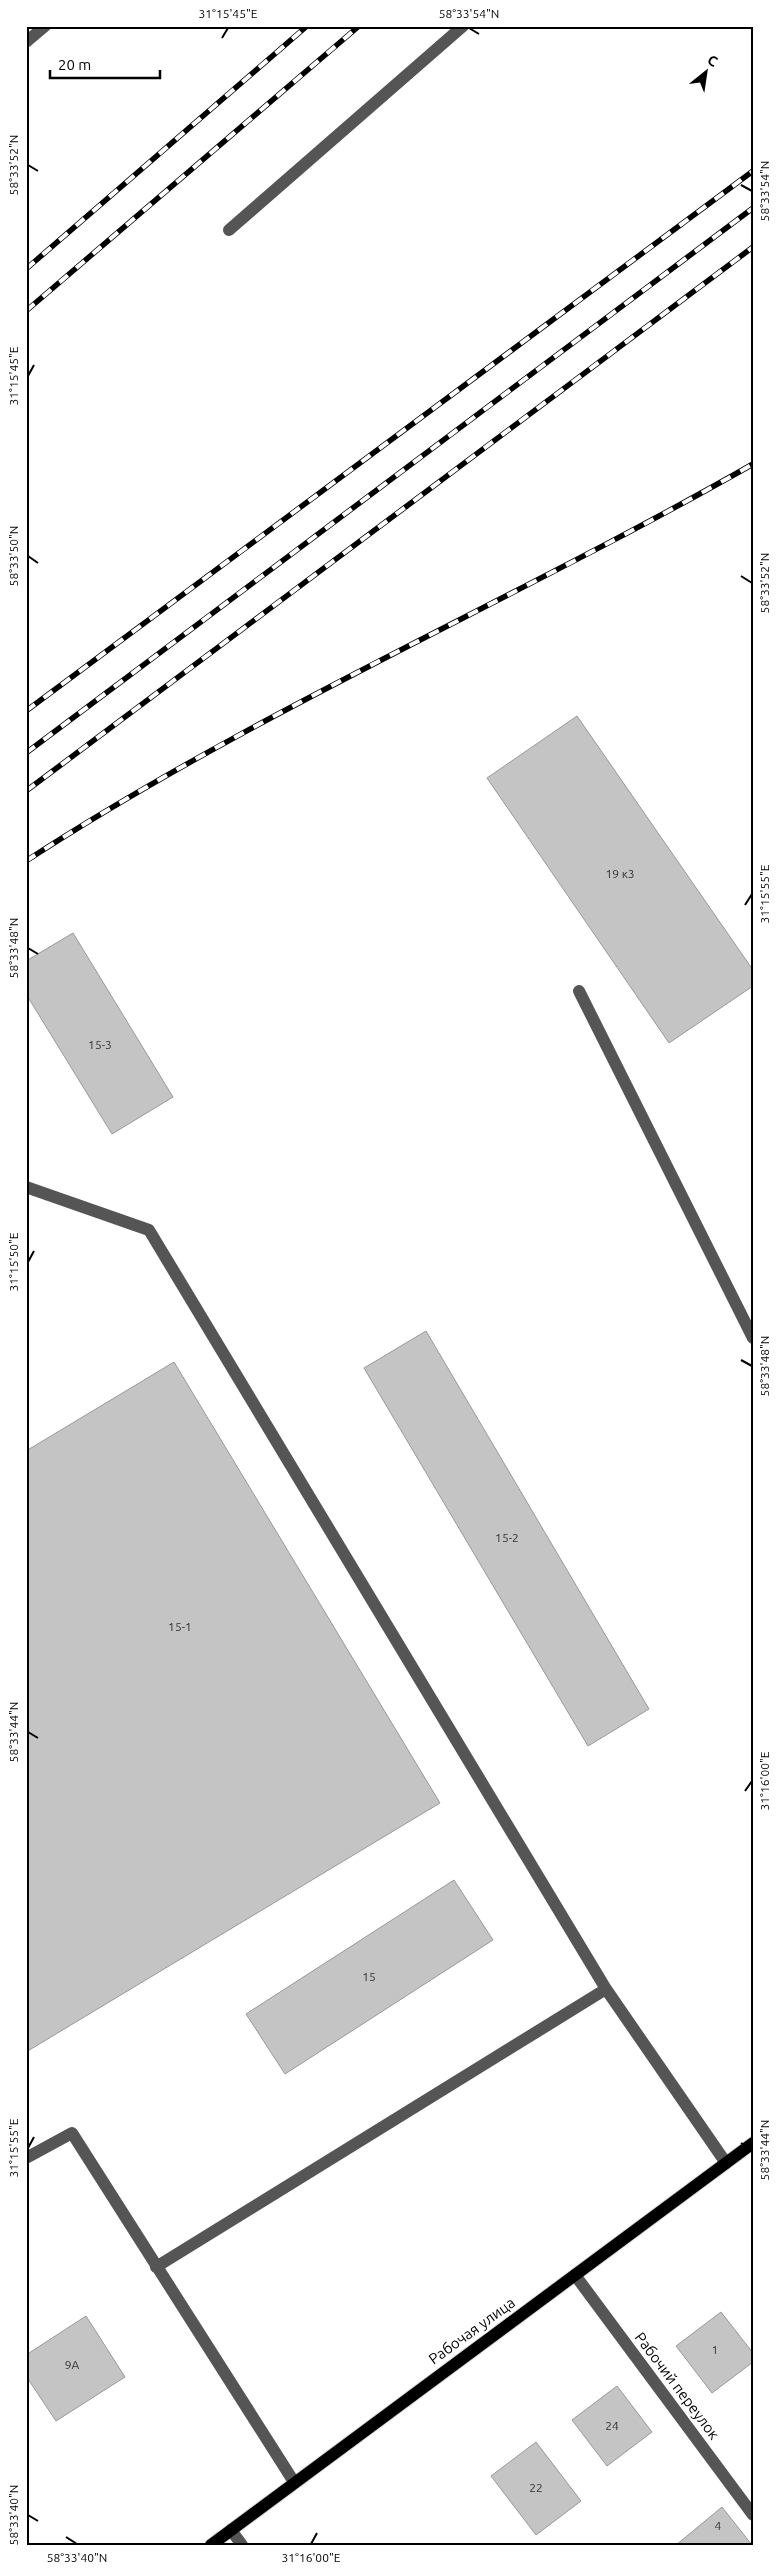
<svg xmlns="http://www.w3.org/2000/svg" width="779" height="2571" viewBox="0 0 779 2571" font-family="Ubuntu,sans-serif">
	<rect width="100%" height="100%" fill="#fff"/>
	<!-- building -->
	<path fill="#c4c4c4" stroke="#999" d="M577,716l176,254v16l-84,57 -182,-265z
		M73,933l100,164 -61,37 -86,-140v-33z
		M426,1331l223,378 -61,37 -224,-378z
		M174,1362l266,441 -414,249v-601z
		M454,1880l39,60 -208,134 -39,-60z
		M721,2312l32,41v9l-41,31 -36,-47z
		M86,2316l39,61 -69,44 -30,-45v-21z
		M617,2386l35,46 -45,34 -35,-46z
		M536,2442l45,59 -45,34 -45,-59z
		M722,2507l30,38h-76z"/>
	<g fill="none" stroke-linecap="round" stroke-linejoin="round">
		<!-- major casing -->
		<g stroke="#dbdbdb" stroke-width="14">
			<path id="major" d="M211,2545l542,-402"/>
		</g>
		<!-- minor -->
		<path stroke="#555" stroke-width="12" d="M26,42l19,-16
			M229,230l234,-204
			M579,991l174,347
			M26,1187l123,43 457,759 120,174
			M26,2158l46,-25 222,349
			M156,2267l450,-278
			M575,2275l178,240
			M231,2530l11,15"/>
		<!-- major -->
		<use href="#major" stroke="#000" stroke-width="12"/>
		<!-- rail casing -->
		<g stroke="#000" stroke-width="5.5">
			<path id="rail" d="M26,269l281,-243
				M26,311l333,-285
				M26,711l727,-540
				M26,753l727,-545
				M26,791l727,-544
				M26,861c232,-151 487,-260 727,-397"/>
		</g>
		<!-- rail -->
		<use href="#rail" stroke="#fff" stroke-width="4" stroke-dasharray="11" stroke-linecap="butt"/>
	</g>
	<!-- ticks -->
	<path fill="none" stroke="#000" stroke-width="2" d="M469,28l10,6M222,38l6,-10M28,165l10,6M741,185l11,6M28,376l6,-11M28,556l10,7M741,576l11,7M745,905l7,-11M28,948l10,6M28,1262l6,-11M741,1360l11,6M28,1732l10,6M745,1791l7,-10M741,2143l11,7M28,2148l6,-11M28,2515l10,6M66,2537l11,7M311,2544l6,-11"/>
	<g text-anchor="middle" stroke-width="4" stroke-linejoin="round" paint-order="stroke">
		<!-- number labels -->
		<g font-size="12" fill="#313131">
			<text x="620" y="878">19 к3</text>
			<text x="100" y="1049">15-3</text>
			<text x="507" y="1542">15-2</text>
			<text x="180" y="1631">15-1</text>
			<text x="369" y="1981">15</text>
			<text x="715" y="2354">1</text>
			<text x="72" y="2369">9А</text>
			<text x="612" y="2430">24</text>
			<text x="536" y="2492">22</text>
			<text x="718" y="2530">4</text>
		</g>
		<!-- street labels -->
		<g font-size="15" fill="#000" stroke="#fff">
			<text transform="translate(472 2331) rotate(-36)" y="5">Рабочая улица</text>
			<text transform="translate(677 2386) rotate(53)" y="5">Рабочий переулок</text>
		</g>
	</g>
	<!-- border -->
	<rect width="779" height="2571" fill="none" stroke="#ffffff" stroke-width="55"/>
	<!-- north arrow -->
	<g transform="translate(706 72) rotate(30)" stroke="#ffffff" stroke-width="4" paint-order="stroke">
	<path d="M0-4L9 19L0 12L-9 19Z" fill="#000000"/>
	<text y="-8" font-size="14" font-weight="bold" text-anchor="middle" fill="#000000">С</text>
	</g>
	<!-- scale -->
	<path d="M50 70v8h110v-8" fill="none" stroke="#000000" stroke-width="2.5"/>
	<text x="58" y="70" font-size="15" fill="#000000" stroke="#ffffff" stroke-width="4" paint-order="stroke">20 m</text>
	<rect x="28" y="28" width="724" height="2516" fill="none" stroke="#000" stroke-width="2"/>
	<g font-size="12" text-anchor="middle" fill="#000">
		<text x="228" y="18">31°15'45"E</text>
		<text x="469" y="18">58°33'54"N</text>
		<text transform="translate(14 165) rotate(-90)" y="4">58°33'52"N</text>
		<text transform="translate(765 191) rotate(-90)" y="4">58°33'54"N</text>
		<text transform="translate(14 376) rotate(-90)" y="4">31°15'45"E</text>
		<text transform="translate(14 556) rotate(-90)" y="4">58°33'50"N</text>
		<text transform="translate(765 583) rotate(-90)" y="4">58°33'52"N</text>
		<text transform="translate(765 894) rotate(-90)" y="4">31°15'55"E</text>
		<text transform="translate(14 948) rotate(-90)" y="4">58°33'48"N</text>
		<text transform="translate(14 1262) rotate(-90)" y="4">31°15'50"E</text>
		<text transform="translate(765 1366) rotate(-90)" y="4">58°33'48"N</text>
		<text transform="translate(14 1732) rotate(-90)" y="4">58°33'44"N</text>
		<text transform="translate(765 1781) rotate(-90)" y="4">31°16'00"E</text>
		<text transform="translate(14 2148) rotate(-90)" y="4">31°15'55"E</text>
		<text transform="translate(765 2150) rotate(-90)" y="4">58°33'44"N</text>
		<text transform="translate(14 2515) rotate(-90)" y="4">58°33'40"N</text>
		<text x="77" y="2562">58°33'40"N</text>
		<text x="311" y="2562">31°16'00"E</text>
	</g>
</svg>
